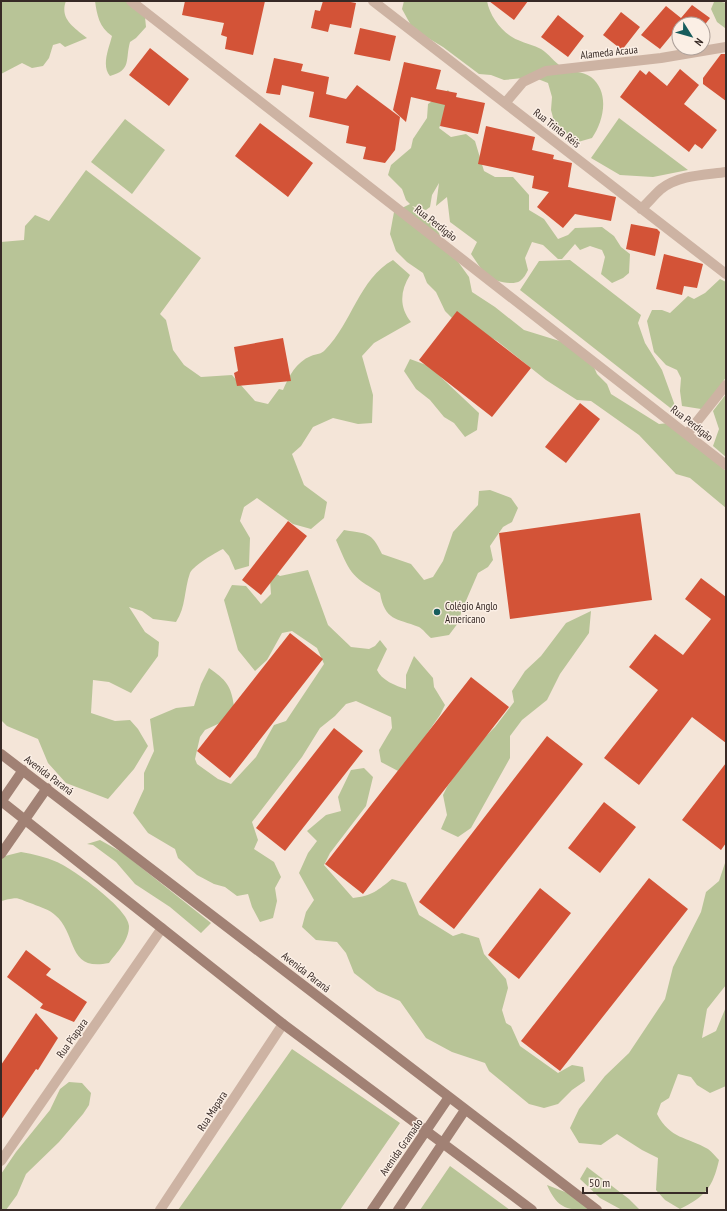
<svg xmlns="http://www.w3.org/2000/svg" width="727" height="1211" viewBox="0 0 727 1211" font-family="'PT Sans Narrow',sans-serif">
	<rect width="100%" height="100%" fill="#f4e5d8"/>
	<!-- green -->
	<path fill="#b8c497" d="M1,1h65c-7,18 9,27 21,37l-22,9 -5,-4 -7,2 -4,13 -6,8 -11,2 -10,-5 -21,11z
		M95,1h33l17,16 1,10 -10,11 -6,4c-5,18 2,28 -20,34 -9,-10 -1,-28 2,-40 -13,-9 -15,-21 -17,-35z
		M404,1h83c3,16 16,33 31,39 8,4 16,5 23,9 8,5 13,13 21,18 9,5 20,4 29,10 19,15 13,44 1,61l-14,4 -23,-17 -4,-15 1,-13 -4,-14 -15,-6 -29,3 -13,-5 -12,-1 -36,-27 -30,-18 -11,-20z
		M717,1l9,2v29l-1,-4 -8,-6 -6,-13 3,-7z
		M448,90l3,4 -4,16 -8,18 12,9 15,-3 9,7 9,30 11,6h18l16,18v15l15,9 14,20 10,-4 7,-7 27,-1 12,9 7,11 9,7 -1,19 -6,5 -11,5 -11,-9 4,-17 -3,-7 -12,-4 -10,4 -5,-6 -13,15h-4l-15,-14 -11,-3 -7,16 3,12c-2,4 -4,8 -8,11 -8,5 -27,0 -34,-6 -5,-6 -10,-14 -15,-21l6,-12 -27,-20 -3,-25 -11,9 3,-23 -7,12 -2,12 -4,3 -14,-4c10,9 25,19 29,32l28,39 3,15 23,15 29,23 42,13 26,20 5,11 10,10 4,10 48,30 10,-1 57,48v37l-36,-30 -14,-4 -37,-39 -48,-34 -14,-1 -31,-20 -49,-39 -30,-17 -15,-6 -7,-7 -9,-19 -9,-9 -4,-10 -16,-11 -11,-11 -6,-17 4,-22 16,-8 -4,-4 -4,-11 -14,-14 3,-10 20,-17 2,-9 14,-21 1,-14z
		M619,118l69,52 -35,7 -33,-2 -29,-17z
		M125,119l40,31 -33,44 -41,-32z
		M86,170l115,88 -41,56 6,6 7,30 11,15 17,12 31,-2 23,26 13,3 11,-15 4,1c6,-14 13,-28 28,-34 5,-2 11,-2 14,-6 27,-27 34,-71 68,-90l17,15c-10,16 -11,32 1,47l-37,21 -12,13 11,39 -1,28 -14,1 -25,-6 -20,9 -12,19 -9,8 12,31 23,17 -3,16 -13,11 -18,-5 -36,-26 -13,9 -4,14 10,17 -1,28 -14,4 -6,-14 -6,-7c-8,4 -29,16 -33,24 -6,17 -4,34 -14,49l-23,-3 -11,-8 -13,-4 16,25 14,10 -1,14 -27,37 -22,-11 -16,-2 -2,33 24,8 15,-1 8,9 10,17 -14,23 -26,30 -42,-16 -18,-20 -10,-24 -31,-13 -6,-6v-478l23,-2 1,-14 10,-11 14,6z
		M570,260l71,55 -3,8 7,20 17,27 16,44 -158,-124 19,-29z
		M720,279l6,3v95l-12,19 -13,13 -19,-3 -2,-15 1,-13 -4,-8 -11,-5 -12,-13 -7,-31 5,-11h10l8,3 18,-17 6,3 11,-6z
		M410,359l19,7 50,47 -2,17 -12,7 -11,-14 -10,-6 -14,-17 -14,-11 -12,-18z
		M726,394v63l-13,-11 6,-17 -6,-18z
		M490,490l21,8 7,10 -6,14 -9,5 -13,19 3,14 -5,7 -10,6 -16,37 -4,13 -9,12 -18,3c-4,-3 -8,-9 -12,-11 -23,-9 -34,-6 -39,-34 -31,-18 -30,-21 -44,-53l8,-10c23,4 27,1 38,24l29,10 13,16 9,-3 10,-16 10,-29 25,-27 1,-14z
		M308,570l20,55 23,22 18,2 6,-3 5,-6 7,9 -10,21c4,10 19,16 29,19v-14l8,-19 19,22 1,9 11,18 -5,10 -40,57 -19,-10 -2,-12 13,-22 -1,-11 -35,-16 -10,3 -11,12 -15,12 -18,29 -50,65 6,18 -4,9 20,13 7,15 -6,11 2,13 -4,17 -13,4 -8,-15 -4,-13 -11,2 -12,-9 -11,-3 -17,-9 -19,-17 -3,-9 -27,-16 -15,-20 11,-24v-16l10,-22 -4,-32 26,-11 18,-2 7,-22 8,-16c17,12 22,17 25,38l-14,17 -15,7 -5,7 -5,22 2,5 21,15 13,5 25,-27 18,-32 12,-4 38,-57 -7,-16 -25,-17 -10,2 -15,27 -12,11 -17,-21 -14,-50 8,-15 14,1 15,18 10,-10 -1,-14 5,-7 5,3z
		M591,611l-2,22 -29,41 -13,26 -25,20 -12,16v22l-39,70 -13,9 -17,-8 6,-14 -4,-20 4,-8 27,-39 21,-21 19,-25 -2,-11 13,-20 16,-15 25,-33z
		M364,768l9,9 -7,29 -36,47 -6,12 29,33c19,-2 25,-8 39,-19l14,4 13,32 34,21 9,-3 17,5 5,16 22,25 2,9 -6,22 4,13 5,3 9,20 38,27 14,-8 11,2 2,14 -13,9 -14,14 -14,4 -15,-4 -40,-33 -4,-8 -33,-11 -26,-14 -26,-37 -23,-10 -23,-18 -8,-20 -9,-11 -21,-2 -14,-13 4,-15 8,-12 -15,-27 9,-20 9,-12 -10,-10 19,-16 15,-4 -3,-14 13,-27z
		M100,840l23,13 88,70 -10,10 -31,-26 -35,-23 -19,-22 -23,-17 -6,-1z
		M21,852c13,2 24,5 36,10 16,7 72,47 72,64 0,15 -12,26 -20,37 -43,9 -31,-29 -54,-48 -5,-5 -15,-8 -22,-11 -17,-6 -13,-8 -32,-3v-44z
		M726,860v125l-19,24 -5,29 14,-7 10,-24v79l-16,7 -13,-8 -6,-8 -13,-3 -9,24 -8,5 -4,11c13,25 30,23 51,35 4,3 8,8 11,11 -6,27 -14,37 -39,49l-15,-9 -9,-10 2,-32 -16,-8 -25,-16 -16,11 -22,-2 -9,-15 9,-19 26,-33 24,-23 36,-54 8,-32 28,-55 5,-20 13,-11z
		M292,1049l108,74 -60,87h-162z
		M69,1082l13,1 9,10 -2,12 -6,9 -24,28 -33,32 -9,21 -11,15h-5v-36l15,-22 34,-42 10,-21z
		M450,1166l60,44h-90z
		M587,1167l42,32 11,11h-18l-22,-12 -20,-19z
		M547,1185l26,10 20,15c-25,0 -35,0 -46,-25z"/>
	<!-- building -->
	<path fill="#d35337" d="M185,1h80l-12,54 -28,-6 2,-12 -6,-2 3,-12 -42,-8z
		M323,1h22l11,2 -5,25 -21,-4 -2,8 -17,-4 4,-18 5,1z
		M489,1h39l-14,19z
		M692,5l18,13 -7,9v-3h-24v2l-19,23 -19,-14 25,-29 15,12z
		M621,12l19,15 -18,23 -19,-15z
		M558,15l26,21 -16,21 -27,-20z
		M360,28l36,8 -6,25 -36,-7z
		M150,48l39,31 -20,27 -40,-31z
		M721,54h5v47l-23,-17v-6z
		M274,58l29,6 -2,7 28,6 -3,17 20,5 11,-14 43,32 -5,33 -10,13 -22,-4 3,-12 -20,-4 3,-17 -40,-9 5,-25 -32,-7 -2,10 -14,-2z
		M404,62l37,8 -5,19 21,4 -1,4 29,6 -7,31 -38,-8 5,-21 -34,-8 -5,25 -13,-12z
		M680,69l19,16 -15,19 33,26 -15,19 -7,-5 -6,8 -69,-55 20,-27 6,5 3,-4 18,15z
		M260,123l53,40 -25,34 -53,-41z
		M486,126l49,11 -3,13 22,5 -1,4 19,4 -4,24 48,10 -5,24 -36,-7 -12,14 -26,-21 12,-15 -17,-4 2,-12 -56,-12z
		M631,224l26,5 3,3 -5,24 -29,-7z
		M664,254l39,10 -6,24 -13,-2 -2,9 -26,-6z
		M457,311l74,57 -39,49 -73,-57z
		M283,338l8,43 -54,5 -3,-13 4,-2 -4,-24z
		M580,403l20,16 -34,44 -21,-16z
		M640,513l12,87 -142,19 -11,-86z
		M288,521l19,15 -46,59 -19,-15z
		M701,578l25,19v146l-34,-26 -53,68 -35,-27 54,-68 -29,-23 26,-33 28,21 28,-36 -26,-20z
		M290,633l33,26 -93,119 -33,-27z
		M471,677l38,30 -146,187 -38,-30z
		M334,728l29,23 -78,100 -29,-23z
		M547,736l36,28 -129,165 -35,-27z
		M726,763v80l-5,7 -39,-30z
		M604,802l32,25 -36,46 -32,-25z
		M649,878l39,31 -128,162 -39,-30z
		M540,888l31,25 -52,66 -31,-24z
		M26,950l25,19 -5,6 41,27 -13,20 -34,-14 3,-4 -36,-27z
		M36,1013l22,25 -20,32 -2,-1 -35,51v-55z"/>
	<g fill="none" stroke-linecap="round" stroke-linejoin="round">
		<!-- street -->
		<path stroke="#cdb3a3" stroke-width="10" d="M131,1l595,464
			M373,1l353,273
			M506,102l17,-20 23,-11 115,-13 65,-11
			M641,209c7,-6 13,-14 20,-20 18,-14 43,-14 65,-17
			M687,434l39,-49
			M1,1161l161,-233
			M160,1210l123,-186"/>
		<!-- secondary -->
		<path stroke="#a18174" stroke-width="10" d="M1,754l596,456
			M1,801l282,223 249,186
			M1,802l22,-32
			M1,854l46,-66
			M372,1210l77,-113
			M398,1210l67,-100"/>
	</g>
	<!-- markers -->
	<circle fill="#175d5d" stroke="#fbefe5" stroke-width="1.5" cx="437" cy="612" r="4"/>
	<g text-anchor="middle" stroke-width="3" stroke-linejoin="round" paint-order="stroke">
		<!-- street labels -->
		<g font-size="11" fill="#372a26" stroke="#fbefe5">
			<text transform="translate(609 52) rotate(-6)" y="4">Alameda Acaua</text>
			<text transform="translate(557 128) rotate(38)" y="4">Rua Trinta Réis</text>
			<text transform="translate(436 223) rotate(38)" y="4">Rua Perdigão</text>
			<text transform="translate(692 423) rotate(38)" y="4">Rua Perdigão</text>
			<text transform="translate(49 775) rotate(37)" y="4">Avenida Paraná</text>
			<text transform="translate(306 972) rotate(38)" y="4">Avenida Paraná</text>
			<text transform="translate(72 1038) rotate(-55)" y="4">Rua Piapara</text>
			<text transform="translate(212 1111) rotate(-57)" y="4">Rua Mapara</text>
			<text transform="translate(401 1147) rotate(-55)" y="4">Avenida Gramado</text>
		</g>
		<!-- poi labels -->
		<g font-size="11" fill="#372a26" stroke="#fbefe5" text-anchor="start">
			<text x="445" y="610">Colégio Anglo<tspan x="445" dy="13">Americano</tspan></text>
		</g>
	</g>
	<!-- border -->
	<rect width="727" height="1211" fill="none" stroke="#372a26" stroke-width="4"/>
	<!-- north arrow -->
	<g transform="translate(691 36) rotate(127)"><circle r="19" fill="#fbefe5" stroke="#ada099"/>
	<path d="M0-3L7 15L0 10L-7 15Z" fill="#175d5d"/>
	<text y="-6" font-size="11" font-weight="bold" text-anchor="middle" fill="#372a26">N</text>
	</g>
	<!-- scale -->
	<path d="M583 1187v6h124v-6" fill="none" stroke="#372a26" stroke-width="2"/>
	<text x="589" y="1187" font-size="12" fill="#372a26" stroke="#fbefe5" stroke-width="3" paint-order="stroke">50 m</text>
</svg>
